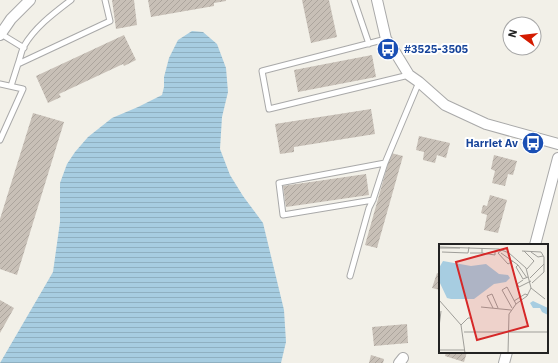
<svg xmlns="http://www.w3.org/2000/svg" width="558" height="363" viewBox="0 0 558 363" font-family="'IBM Plex Sans',sans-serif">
	<defs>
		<pattern id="water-rules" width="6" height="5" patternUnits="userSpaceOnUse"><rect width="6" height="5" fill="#a7cde1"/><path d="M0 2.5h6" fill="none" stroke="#8fb0c1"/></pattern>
		<pattern id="building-hatch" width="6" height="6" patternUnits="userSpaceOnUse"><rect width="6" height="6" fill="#c8c0b7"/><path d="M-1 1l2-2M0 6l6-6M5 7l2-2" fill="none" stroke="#aca59d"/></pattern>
	</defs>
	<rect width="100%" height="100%" fill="#f2f0e8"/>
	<!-- water -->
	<path fill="url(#water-rules)" d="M192,31l11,1 14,12 9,24 2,24 -6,25 -2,32 10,26 13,21 20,27 21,87 2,32 -5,21h-281l53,-91 7,-50v-39l7,-19 8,-12 13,-15 24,-19 26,-11 24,-12 2,-8v-10l5,-19 9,-18z"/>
	<!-- building -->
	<path fill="url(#building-hatch)" d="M112,0h22l3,25 -21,4z
		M148,0h78v1l-12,2v3l-63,11z
		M302,0h27l8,37 -26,6z
		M124,35l12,25 -12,6 -1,-2 -64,30 2,3 -13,6 -12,-27z
		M372,55l4,22 -78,15 -4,-22z
		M371,109l4,25 -81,13v5l-14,2 -5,-30z
		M33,113l31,9 -47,153 -17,-6v-50z
		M419,136l31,7 -4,15 -9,-3 -2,8 -12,-3 1,-8 -8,-2z
		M391,153l12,3 -26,92 -12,-3z
		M494,155l23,6 -4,14 -5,-1 -3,12 -13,-3 3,-12 -4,-2z
		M366,174l3,21 -83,12 -3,-21z
		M490,195l17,5 -9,33 -14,-3 3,-15 -6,-2 2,-8 4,1z
		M437,273l3,1v16l-8,-2z
		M0,300l14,8 -14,25z
		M407,324l1,19 -34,3 -2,-19z
		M446,352h21l-3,10 -19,-6z
		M371,355l13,4 -1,4h-14z"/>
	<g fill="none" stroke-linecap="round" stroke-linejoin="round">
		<!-- service casing -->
		<g stroke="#a9a9a9" stroke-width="7">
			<path id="service" d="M71,0c-17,13 -36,27 -47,46 -3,6 -4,13 -6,18l92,-43 -5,-21
				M354,0l15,44
				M1,34l23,14
				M386,39l-124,32 7,38 140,-34
				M0,84l23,5 -23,51
				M11,86l7,-22
				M373,200l-90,15 -4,-32 106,-20
				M350,276l19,-68 4,-8 12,-37 34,-81"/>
		</g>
		<!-- minor casing -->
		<g stroke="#a9a9a9" stroke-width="12">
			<path id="minor" d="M377,0l9,39 9,13 14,23 10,7 26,23 41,19 72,20
				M0,35l11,-16 19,-19
				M535,245l23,-87
				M399,363l4,-5
				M504,363l3,-11"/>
		</g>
		<!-- service -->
		<use href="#service" stroke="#fff" stroke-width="5"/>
		<!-- minor -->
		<use href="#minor" stroke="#fff" stroke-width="10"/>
	</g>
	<!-- icons -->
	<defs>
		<g id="bus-disc" transform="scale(1.15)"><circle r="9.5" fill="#1a4fb4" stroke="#fff"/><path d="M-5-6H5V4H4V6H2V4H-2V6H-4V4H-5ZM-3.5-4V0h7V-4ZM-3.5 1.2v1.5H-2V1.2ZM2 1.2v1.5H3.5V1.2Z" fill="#fff"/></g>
	</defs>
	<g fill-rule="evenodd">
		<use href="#bus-disc" x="388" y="49"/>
		<use href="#bus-disc" x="533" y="143"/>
	</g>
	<g text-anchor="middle" stroke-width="4" stroke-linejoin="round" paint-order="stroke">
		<!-- transit labels -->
		<g font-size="11" font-weight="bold" fill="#164399" stroke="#fff" text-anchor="start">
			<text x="404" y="53">#3525-3505</text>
			<text x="518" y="147" text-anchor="end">Harriet Av</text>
		</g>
	</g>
	<!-- overview -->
	<g transform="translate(439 244)">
		<rect width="109" height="109" fill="#f2f0e8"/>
		<path d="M4,17l28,5 15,-2 13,10 9,1 2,3 -4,4 -12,2 -20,15h-23l-4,-1 -8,-17v-13zM94,57l15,7v7l-6,-3 -2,-4h-7l-3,-5z" fill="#a7cde1"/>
		<path fill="none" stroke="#9f9e99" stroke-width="1" d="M0,3l60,2 10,4 17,15 5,20 -4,8 -11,8 -7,10 -1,39M0,4h21M63,6l-4,3 10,11 5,-3M83,7l19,1 3,5v7l-14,14M85,7l10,10 -7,8M3,8l26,1 1,-6M92,8l7,5 5,-1M31,9h12v-5M43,9l13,2v-4M62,9l17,12 9,13M79,21l-2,2 7,12 5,-2M84,36l-6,4 2,3 12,-6M93,39l12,-11v-8M92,44l14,11M0,56l22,25 4,28M75,57l11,-7 3,1M42,63l30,3M54,64l-6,-12 5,-2 6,14M73,64l-10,-18 5,-3 9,17M22,81l7,-7h4M0,83l2,-16M25,88h84M0,106h26"/>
		<path fill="#d62828" fill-opacity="0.15" stroke="#d62828" stroke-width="2" d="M68,4l21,78 -51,14 -21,-78z"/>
		<rect width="109" height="109" fill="none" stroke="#222" stroke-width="2"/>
	</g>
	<!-- north arrow -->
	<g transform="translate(522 36) rotate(285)"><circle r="19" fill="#ffffff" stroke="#a7a7a7"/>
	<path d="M0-3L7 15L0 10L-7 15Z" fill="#d41b00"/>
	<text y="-6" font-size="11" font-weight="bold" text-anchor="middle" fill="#222222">N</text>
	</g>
</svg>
